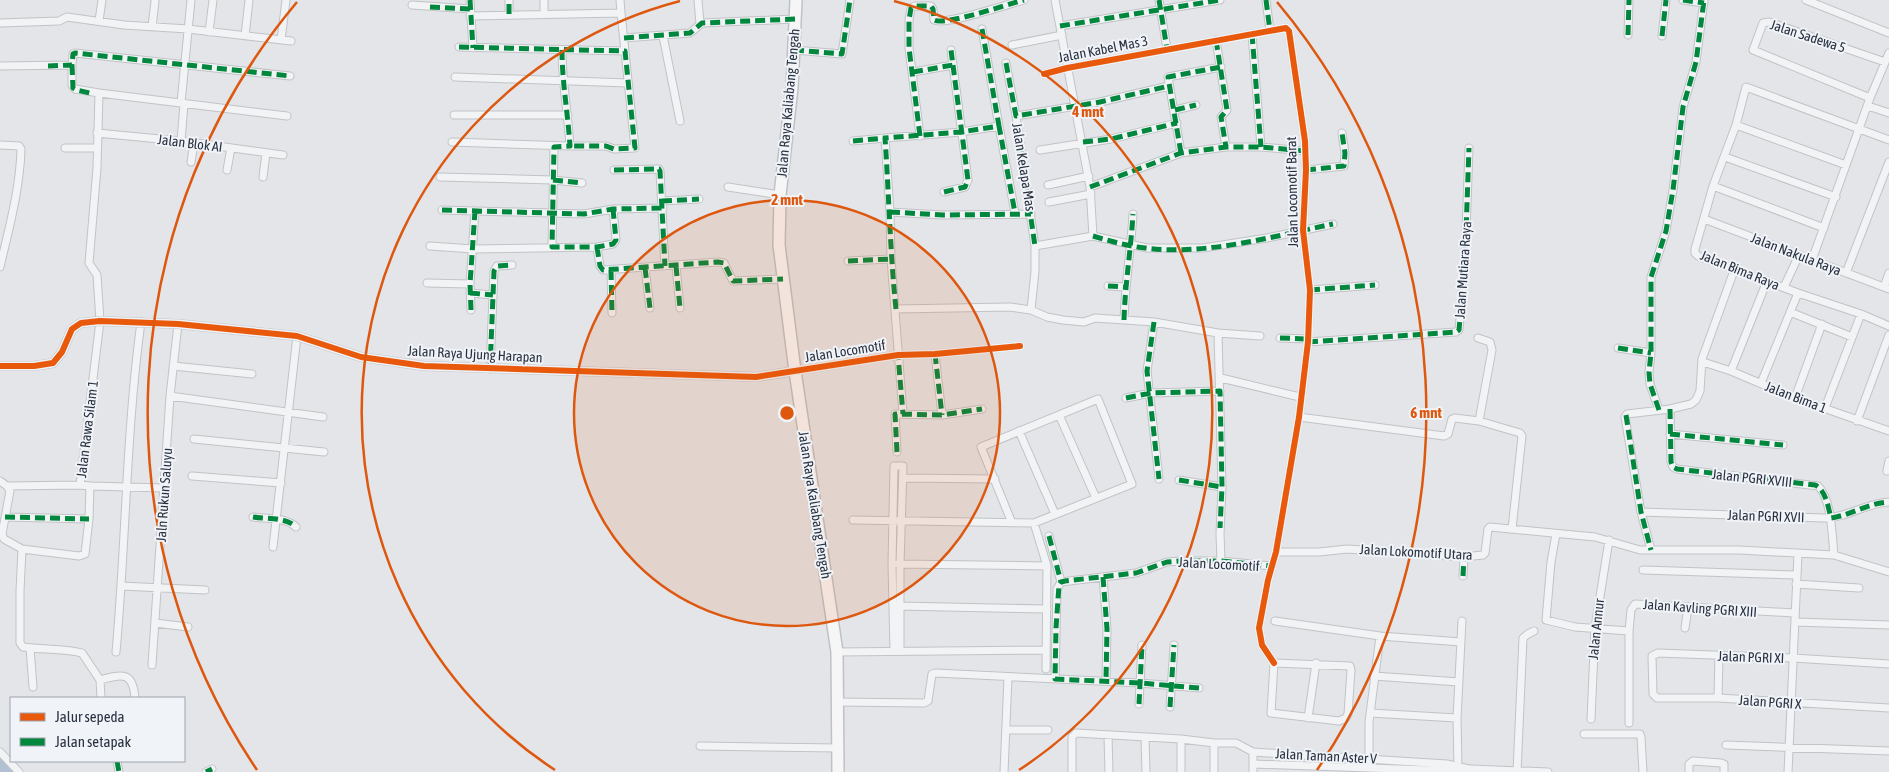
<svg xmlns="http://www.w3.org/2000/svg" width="1889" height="772" viewBox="0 0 1889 772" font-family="'Asap Condensed',sans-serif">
	<rect width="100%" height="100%" fill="#e3e5e8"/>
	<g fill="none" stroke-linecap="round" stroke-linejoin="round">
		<!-- river -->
		<path stroke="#b1c0d2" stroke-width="16" d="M0,762l9,10"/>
		<!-- street casing -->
		<g stroke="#c1c3c6" stroke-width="9">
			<path id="street" d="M470,0l3,48
				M544,0v14
				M620,0l1,13
				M698,0l2,24
				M1055,0l35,187 3,49
				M1159,0l8,49
				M1266,0l4,31
				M1683,0l21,3
				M1806,0l83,33
				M412,5l58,4
				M509,14v-14
				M470,16l151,-3 14,135 -21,1 -8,-3h-36
				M99,21l3,-21
				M0,23l59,-2 8,-4 57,8 64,4 103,12
				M1060,26l160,-26
				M152,27l3,-26
				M982,29l17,97
				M209,32l4,-32
				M1252,34l9,113
				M1628,35l1,-35
				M245,36l4,-36
				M663,36l17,85
				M1662,36l4,-36
				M624,38l66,-5 12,-10 93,-4
				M281,40l5,-40
				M1216,40l11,70 -6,7 5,30
				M1012,45l50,-10
				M459,47l166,4
				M794,50l48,4 8,-54
				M1006,63l10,53 19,130v25l-4,39
				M72,65v20l3,4 24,4
				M0,66l72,-1 1,-11 2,-1 215,23
				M913,72l40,-7
				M1044,74l23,-6 219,-40 3,3 16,110 1,29 -3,60 7,60 -2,52 -9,75 -23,135 -8,28 -9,48 3,17 12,18
				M455,77l173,6
				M1870,98l-117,-48 10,-27 6,-1 116,40
				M181,103l10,-103
				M1868,106l21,7
				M1175,110l21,-5
				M454,115h114
				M1016,116l84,-14 69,-16
				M1736,125l110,40
				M97,133l84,8 102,14
				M920,136l-11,-88v-28l2,-12 4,-2h16l2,3 1,11c11,6 74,-16 90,-20
				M1889,140l-143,-53 -10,38 -23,61 -18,63v4l3,3 100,37 63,21 28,12
				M181,141l3,-37
				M853,141l32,-3
				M452,142l118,4c-2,-32 -8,-64 -8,-96
				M0,145l19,1 2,3c-1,40 -12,79 -21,118
				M65,148h32
				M1040,150l71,-11 66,-16
				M1181,153l-13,-76 53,-10
				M1725,157l111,40
				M191,162l3,-19
				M227,170l4,-22
				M614,170l45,-1 1,2 5,95
				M1306,170l38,-4 1,-13 -3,-20
				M263,177l3,-24
				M440,177l113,3 29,3
				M1048,185l41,-9
				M1713,186l111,42
				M728,187l52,8
				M1090,187l91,-34 45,-6h35l44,4
				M944,192l21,-5 3,-7 -17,-130
				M662,201l37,-2
				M1049,202l42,-8
				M442,210l142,4 29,-5 50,-1
				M890,212l53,3 88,-1
				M1704,219l185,70
				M430,246l43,3 124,-2 16,-3 3,-4 -3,-31
				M1035,246l58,-10 54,12h56l64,-10 66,-14
				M552,247l2,-100
				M597,247l3,19 3,4 115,-8 6,1 9,18 50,-2
				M1812,260l58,-162 19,-45
				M848,261l43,-2
				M676,266l4,42
				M645,268l5,40
				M611,270l1,43
				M1846,273l43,-111
				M427,283l43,1
				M1108,286l17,1
				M1784,287l15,-32
				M1884,287l5,-14
				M1310,290l65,-5
				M470,293l23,2
				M896,309l114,-2 21,3 16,7 16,3 21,2 11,-4 59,4 64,11 42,3
				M471,310l-1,-26 5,-73
				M1790,312l62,25
				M1124,320c1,-36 7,-71 9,-106
				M1154,322l-7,49 12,108
				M1218,333l4,154 -2,47 1,27
				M1280,338l28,1
				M1478,338l12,4 2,8 -13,71
				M1308,342l148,-10 3,-2 6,-70 4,-112
				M1618,348l33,5
				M935,354l7,61
				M1703,362l28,9 64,27 94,33
				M173,366l79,8
				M490,369l4,-98 3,-5 15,-1
				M795,371l103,-16 37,-1 85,-8
				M1731,371l36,-90
				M1221,378l79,19
				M1761,383l37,-90
				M170,396l153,21
				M1126,398l25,-5 69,-2
				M1795,398l27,-74
				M1825,408l36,-94
				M1670,409l1,53 2,5 4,2 141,17c14,13 14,51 16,69
				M1659,410l-9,-26 -1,-12 2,-19v-76l15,-46 7,-41 10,-83 13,-45 8,-62
				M903,414l-12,-155 -1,-47 -5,-74 76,-6 38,-6 16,87
				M1059,415l37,83
				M1299,417l145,19 4,-2 4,-15 3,-1 24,3 41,12 2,3 -10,93
				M1857,421l32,-86
				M1019,431l36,83
				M1670,434l113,11
				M194,439l130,13
				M897,452l-2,-38 47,1 40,-6
				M1887,471l2,-10
				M192,476l89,7
				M903,478l92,1
				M1179,480l43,7
				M0,481l7,5 3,5 -8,43 2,5 18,10 57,7 6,-2 4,-35 1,-33 -10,-1 20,-164 -3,-46 -8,-12 8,-95 2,-75 188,23
				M7,486l73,-1
				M90,486l74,2
				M1641,512l183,6c23,0 42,-15 65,-16
				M5,517l84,2
				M253,517c14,2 33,0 43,10
				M853,520l181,3 98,-39 -34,-85 -117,48 31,76
				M1034,523l13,43 -1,103
				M1556,534l-5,28 -5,58 29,7 54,4
				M1049,536l12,46
				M273,547l24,-211
				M22,549l-2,42v52l3,4c20,3 39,1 59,6l18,27 1,18
				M1651,550l-10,-38 -16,-95 2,-3 43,-5 21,-5 5,-4 4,-9 2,-32 33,-91
				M1276,552h43l28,-3 117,8 19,-2 2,-2 3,-24 2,-2 105,10 45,13h99l95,5 55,17
				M898,564l149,2
				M1643,570l153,5
				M1463,576l1,-19
				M1103,577l4,52 -1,52
				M1796,584l63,4
				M121,586l84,4
				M898,606l149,3
				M1275,621l105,15 81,6
				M1795,622l94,3
				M155,623l33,4
				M1685,628l3,-21
				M30,648l3,39
				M894,651l-2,-87 2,-98h9l-3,98v87
				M116,652c10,-110 10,-220 25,-330
				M837,652l209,-2
				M1274,663l76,3 1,4 -3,44 -2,4 -7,3 -68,-8z
				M1889,664l-96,-6 -135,-5 -6,3 1,38 4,4h61l171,10
				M152,665l18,-269 8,-72
				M1374,676l85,6
				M1055,679l2,-90 4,-7 75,-9 31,-11 13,-1h41l50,5
				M100,680c22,-6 33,-9 35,18
				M1718,698l1,-42
				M837,702l87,1 4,-2 4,-27 4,-1 204,10 59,5
				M1139,704l3,-59
				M1170,707l4,-62
				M1370,713l87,5
				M1308,718l8,-55
				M1591,719l4,-91 14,-88
				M1629,723v-92l2,-21 4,-6 159,9
				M1006,730h42
				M1584,734h56l1,3 2,35
				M1108,736l1,36
				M1145,738l1,34
				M1214,743v29
				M1726,745l163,6
				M700,746l138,2
				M0,752l19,20
				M1253,752l194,12 22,5
				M117,761l2,11
				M1369,762v-40l11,-86
				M1253,764l204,7 14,-2 77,3
				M1458,768l-1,-50 5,-97
				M206,772l6,-3
				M1004,772l4,-95
				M1072,772v-35l4,-4 105,6 33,4h22l17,9
				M1181,772v-33
				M1253,772v-20
				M1517,772l6,-134 5,-4 6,-3
				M1689,772v-8l4,-3 28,2 3,1v8
				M1788,772l10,-218"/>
		</g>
		<!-- primary casing -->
		<g stroke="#bfc2c5" stroke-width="14">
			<path id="primary" d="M796,0l-4,88 -12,107 -1,50 16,126 42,281 1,120"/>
		</g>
		<!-- street -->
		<use href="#street" stroke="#f2f3f5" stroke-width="7"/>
		<!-- secondary -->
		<path stroke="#c3c6ca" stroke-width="10" d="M0,366h34l19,-3 9,-11 10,-23 9,-6 19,-2 78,3 119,12 64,21 63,9 332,11 39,-6"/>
		<!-- primary -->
		<use href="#primary" stroke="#f6f6f7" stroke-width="11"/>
		<!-- quiet -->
		<path stroke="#00873e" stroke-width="5" stroke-dasharray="10 5" stroke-linecap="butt" d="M470,0l3,48
			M1159,0l8,49
			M1266,0l4,31 3,-1
			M1683,0l21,3
			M430,7l40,2
			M509,14v-14
			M1060,26l160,-26
			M982,29l17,97
			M1252,34l9,113
			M1628,35l1,-35
			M1662,36l4,-36
			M624,38l66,-5 12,-10 93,-4
			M1216,40l11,70 -6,7 5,30
			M459,47l166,4 10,97 -21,1 -8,-3h-36
			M562,50c0,32 6,64 8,96l-16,1 -2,100h45l16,-3 3,-4 -3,-31
			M794,50l48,4 8,-54
			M1006,63l10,53 84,-14 69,-16
			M72,65l1,23 4,2 13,3
			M48,66l24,-1 1,-11 2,-1 215,23
			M913,72l40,-7
			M1175,110l21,-5
			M1018,130l17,116
			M920,136l-11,-88v-28l2,-12 4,-2h16l2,3 1,11c11,6 74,-16 90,-20
			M853,141l32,-3
			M1083,142l28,-3 66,-16
			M1181,153l-13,-76 53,-10
			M614,170l45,-1 1,2 5,95
			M1306,170l38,-4 1,-13 -3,-20
			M553,180l29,3
			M1090,187l91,-34 45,-6h35l44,4
			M944,192l21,-5 3,-7 -17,-130
			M662,201l37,-2
			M442,210l142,4 29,-5 50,-1
			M890,212l53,3 88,-1
			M1093,236c17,5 34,10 52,12 61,8 129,-12 188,-24
			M597,247l3,19 3,4 115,-8 6,1 9,18 50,-2
			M848,261l43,-2
			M676,266l4,42
			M645,268l5,40
			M611,270l1,43
			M1108,286l17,1
			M1310,290l65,-5
			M470,293l23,2
			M896,309c-6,-57 -7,-114 -11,-171l76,-6 38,-6 16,87
			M471,310l-1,-26 5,-73
			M1124,320c1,-36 7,-71 9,-106
			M1154,322l-7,49 12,108
			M1280,338l28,1
			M1308,342l148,-10 3,-2 6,-70 4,-112
			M1618,348l33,5
			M935,354l7,61
			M903,355h-5l5,59
			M490,369l4,-98 3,-5 15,-1
			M1126,398l25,-5 69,-2 2,96 -2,41
			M1670,409l1,53 2,5 4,2 138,16c11,5 13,22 16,33 20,-3 37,-15 58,-16
			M1659,410l-9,-26 -1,-12 2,-19v-76l15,-46 7,-41 10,-83 13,-45 8,-62
			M1626,415l15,97 10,38
			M1670,434l113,11
			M897,452l-2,-38 47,1 40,-6
			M1179,480l43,7
			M5,517l84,2
			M253,517c14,2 33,0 43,10
			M1049,536l12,46
			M1463,576l1,-19
			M1103,577l4,52 -1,52
			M1199,688l-59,-5 -85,-4 1,-51 3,-43 2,-3 4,-1 71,-8 31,-11 13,-1h41l50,5 2,-5
			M1139,704l3,-59
			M1170,707l4,-62
			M117,761l2,11
			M206,772l6,-3"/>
		<!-- cycleway casing -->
		<g stroke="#f0f3f7" stroke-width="9">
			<path id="cycleway" d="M1044,74l23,-6 219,-40 3,3 16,110 1,29 -3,60 7,60 -2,52 -9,75 -23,135 -8,28 -9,48 3,17 12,18
				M0,366h34l19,-3 9,-11 10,-23 9,-6 19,-2 78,3 119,12 64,21 63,9 332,11 142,-22 37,-1 85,-8"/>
		</g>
		<!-- cycleway -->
		<use href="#cycleway" stroke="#e8590c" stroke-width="6"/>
	</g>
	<!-- distance rings -->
	<circle cx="787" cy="413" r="213" fill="#de570f" fill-opacity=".12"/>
	<g fill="none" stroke="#de570f" stroke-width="2.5">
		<circle cx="787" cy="413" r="213"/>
		<path d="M555 770A426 426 0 0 1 680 1M894 1A426 426 0 0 1 1019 770"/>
		<path d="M257 770A639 639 0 0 1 297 2M1277 2A639 639 0 0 1 1317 770"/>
	</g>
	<g text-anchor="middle" stroke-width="4" stroke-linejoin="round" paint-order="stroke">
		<!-- street labels -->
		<g font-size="14" fill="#293141" stroke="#f0f3f7">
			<text transform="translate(1808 36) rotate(18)" y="5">Jalan Sadewa 5</text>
			<text transform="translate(1103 49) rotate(-11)" y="5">Jalan Kabel Mas 3</text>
			<text transform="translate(788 103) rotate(-85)" y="5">Jalan Raya Kaliabang Tengah</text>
			<text transform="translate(190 143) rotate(7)" y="5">Jalan Blok AI</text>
			<text transform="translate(1024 167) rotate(81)" y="5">Jalan Kelapa Mas</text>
			<text transform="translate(1292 192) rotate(-91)" y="5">Jalan Locomotif Barat</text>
			<text transform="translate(1796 254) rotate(21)" y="5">Jalan Nakula Raya</text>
			<text transform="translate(1463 270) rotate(-86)" y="5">Jalan Mutiara Raya</text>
			<text transform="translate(1740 270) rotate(22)" y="5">Jalan Bima Raya</text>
			<text transform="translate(845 351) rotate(-9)" y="5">Jalan Locomotif</text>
			<text transform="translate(475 354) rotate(3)" y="5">Jalan Raya Ujung Harapan</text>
			<text transform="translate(1796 397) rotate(21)" y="5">Jalan Bima 1</text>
			<text transform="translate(87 429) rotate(-83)" y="5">Jalan Rawa Silam 1</text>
			<text transform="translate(1752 478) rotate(6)" y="5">Jalan PGRI XVIII</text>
			<text transform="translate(164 495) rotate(-86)" y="5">Jaln Rukun Saluyu</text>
			<text transform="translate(815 505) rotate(81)" y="5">Jalan Raya Kaliabang Tengah</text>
			<text transform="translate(1766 516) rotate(2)" y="5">Jalan PGRI XVII</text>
			<text transform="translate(1416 552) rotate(3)" y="5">Jalan Lokomotif Utara</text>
			<text transform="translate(1219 564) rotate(3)" y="5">Jalan Locomotif</text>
			<text transform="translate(1700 608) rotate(4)" y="5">Jalan Kavling PGRI XIII</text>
			<text transform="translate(1596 629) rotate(-84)" y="5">Jalan Annur</text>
			<text transform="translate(1751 657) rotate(2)" y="5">Jalan PGRI XI</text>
			<text transform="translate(1770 702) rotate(4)" y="5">Jalan PGRI X</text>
			<text transform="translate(1326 756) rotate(3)" y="5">Jalan Taman Aster V</text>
		</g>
	</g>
	<circle cx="787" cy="413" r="8" fill="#de570f" stroke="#f0f3f7" stroke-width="2.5"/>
	<g font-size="15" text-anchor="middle" font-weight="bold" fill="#de570f" stroke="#f0f3f7" stroke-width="4" stroke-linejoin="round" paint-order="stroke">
		<text x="1088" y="117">4 mnt</text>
		<text x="787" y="205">2 mnt</text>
		<text x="1426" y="418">6 mnt</text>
	</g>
	<!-- legend -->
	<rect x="10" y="697" width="175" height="65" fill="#f0f3f7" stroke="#a0a5ae"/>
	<rect x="20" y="713" width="25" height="8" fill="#e8590c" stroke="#a0a5ae"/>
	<text x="55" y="722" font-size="15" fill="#293141">Jalur sepeda</text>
	<rect x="20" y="738" width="25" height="8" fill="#00873e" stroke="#a0a5ae"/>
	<text x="55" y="747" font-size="15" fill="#293141">Jalan setapak</text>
</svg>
